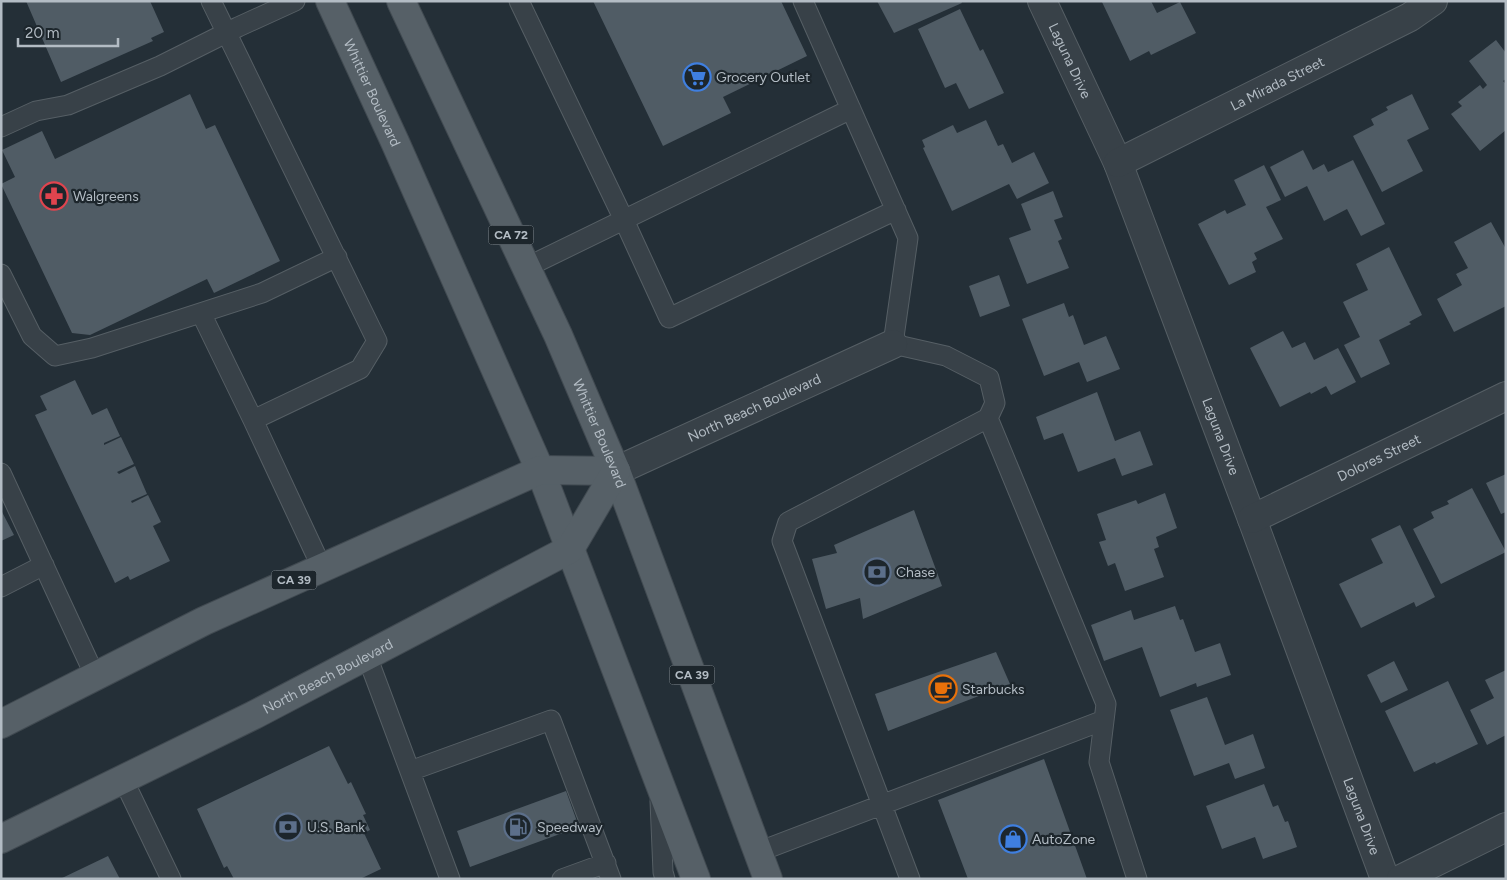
<svg xmlns="http://www.w3.org/2000/svg" width="1507" height="880" viewBox="0 0 1507 880" font-family="Figtree,sans-serif">
	<rect width="100%" height="100%" fill="#242f37"/>
	<!-- building -->
	<path fill="#505c65" d="M26,1h124l14,31 -13,6 2,3 -92,41z
		M593,1h188l26,55 -84,41 8,16 -68,33z
		M877,1h84l1,2 -68,30z
		M1151,1l6,12 23,-11 16,31 -45,22 -2,-4 -19,10 -28,-59z
		M960,9l20,42 3,-2 21,44 -35,16 -13,-26 -11,5 -27,-59z
		M1496,40l10,13v26l-3,2 3,3v46l-26,21 -29,-37 11,-8 -4,-4 22,-17 3,4 4,-4 -18,-24z
		M190,94l16,35 9,-4 65,136 -66,32 -7,-14 -117,56 -18,-2 -71,-149 14,-7 -13,-27 40,-19 13,28z
		M1412,94l17,35 -22,11 16,31 -41,21 -29,-56 21,-11 -3,-6 17,-9 -2,-3z
		M986,120l12,26 5,-2 9,19 22,-11 15,31 -32,16 -8,-15 -57,27 -29,-63 2,-1 -3,-7 31,-15 4,8z
		M1303,150l10,20 11,-6 4,8 25,-12 32,64 -24,12 -14,-27 -23,12 -17,-35 -22,11 -15,-30z
		M1264,165l17,35 -15,7 17,32 -29,14 3,6 -5,3 4,10 -27,13 -31,-61 27,-14 2,4 19,-9 -12,-25z
		M1053,191l10,26 -9,3 8,19 -4,2 11,27 -42,16 -18,-46 22,-8 -10,-26z
		M1491,222l15,27v57l-52,26 -17,-33 25,-14 -6,-11 12,-6 -14,-26z
		M1389,247l33,68 -13,7 2,2 -32,16 11,24 -29,14 -17,-33 16,-8 -17,-35 25,-12 -12,-26z
		M999,275l11,31 -30,11 -11,-31z
		M1064,303l5,14 4,-2 11,30 22,-9 14,33 -33,13 -8,-20 -35,14 -22,-57z
		M1283,331l9,17 13,-6 9,18 24,-12 18,34 -25,13 -5,-9 -15,8 -1,-2 -30,15 -30,-59z
		M75,380l17,35 15,-7 13,28 -16,7v2l17,-8 13,27 -17,8 2,2 16,-8 12,28 -16,7 1,2 16,-8 13,27 -8,4 17,35 -40,19 -2,-4 -13,7 -80,-168 12,-5 -7,-14z
		M1097,392l18,49 25,-10 13,34 -31,11 -7,-18 -37,14 -15,-39 -19,7 -8,-23z
		M1506,474v38l-5,2 -15,-31z
		M1472,488l34,64 -65,32 -28,-55 21,-11 -3,-6 18,-8 -2,-3z
		M1165,493l12,35 -21,9 3,10 -5,2 10,28 -39,14 -10,-28 -7,3 -9,-24 7,-2 -9,-26 39,-14 2,4z
		M1,510l13,25 -13,6z
		M914,510l28,76 -79,33 -3,-21 -34,11 -14,-50 25,-6 -3,-8z
		M1400,525l35,72 -19,10 -2,-5 -53,26 -22,-44 44,-21 -12,-24z
		M1175,606l5,14 3,-1 12,33 25,-9 11,32 -34,12 -1,-4 -36,14 -18,-50 -38,14 -13,-36 40,-15 3,10z
		M996,652l14,32 -122,47 -13,-37z
		M1394,661l14,29 -27,13 -14,-28z
		M1506,670v65l-19,10 -17,-35 24,-12 -9,-18z
		M1448,681l30,63 -42,20 -1,-2 -21,10 -29,-61z
		M1207,697l18,48 28,-11 12,34 -30,11 -6,-16 -35,13 -24,-66z
		M329,746l19,38 3,-2 15,32 -3,1 7,15 -6,3 17,36 -21,10h-126l-7,-13 -3,2 -27,-59z
		M1044,759l43,120h-119l-30,-79z
		M1264,784l9,23 5,-2 7,17 3,-1 9,26 -34,12 -8,-22 -33,12 -16,-43z
		M566,791l13,36 -109,40 -13,-36z
		M108,856l12,23h-60z"/>
	<g fill="none" stroke-linecap="round" stroke-linejoin="round">
		<!-- lane casing -->
		<g stroke="#565f65" stroke-width="21">
			<path id="lane" d="M211,1l166,340 -17,28 -107,51
				M519,1l105,219 45,98 227,-108
				M803,1l105,237 -15,106 53,12 43,22 6,25 -7,15 118,286 -7,58 38,117
				M1,127l35,-16 32,-6 92,-39 78,-39 57,-26
				M527,267l324,-158
				M1,274l31,62 23,20 37,-8 170,-55 75,-36
				M201,313l52,107 69,148
				M1,473l94,203
				M1,587l43,-22
				M367,656l83,223
				M410,771l141,-51 60,159
				M123,779l48,100
				M660,801l3,71 2,7
				M758,852l346,-132
				M562,879l44,-16
				M910,879l-128,-338 6,-19 200,-104"/>
		</g>
		<!-- street casing -->
		<g stroke="#565f65" stroke-width="30">
			<g id="street">
				<path id="s1" d="M1042,1l76,162 134,356 133,360"/>
				<path id="s2" d="M1118,163l292,-146 23,-16"/>
				<path id="s3" d="M616,471l277,-127"/>
				<path id="s4" d="M1252,519l254,-123"/>
				<path d="M1401,879l105,-52"/>
			</g>
		</g>
		<!-- primary casing -->
		<g stroke="#414a51" stroke-width="30">
			<g id="primary">
				<path id="s5" d="M330,1l65,141 145,328 156,409"/>
				<path id="s6" d="M401,1l157,334 58,136 152,408"/>
				<path d="M1,724l203,-103 336,-151 76,1"/>
				<path id="s7" d="M1,839l253,-124 316,-166 46,-78"/>
			</g>
		</g>
		<!-- lane -->
		<use href="#lane" stroke="#384148" stroke-width="19"/>
		<!-- street -->
		<use href="#street" stroke="#384148" stroke-width="28"/>
		<!-- primary -->
		<use href="#primary" stroke="#566067" stroke-width="28"/>
	</g>
	<!-- icons -->
	<defs>
		<g id="supermarket-ring" transform="scale(1.4375)"><circle r="9.5" fill="#1d262c" stroke="#3f7fe0" stroke-width="1.5"/><path d="M-6-5.5h2.5l.6 2H6L4.5 2H-2.5L-4.4-4H-6ZM-1.5 3.2a1.3 1.3 0 1 0 .1 0ZM3 3.2a1.3 1.3 0 1 0 .1 0Z" fill="#3f7fe0"/></g>
		<g id="pharmacy-ring" transform="scale(1.4375)"><circle r="9.5" fill="#1d262c" stroke="#e0444e" stroke-width="1.5"/><path d="M-2-6h4v4h4v4h-4v4h-4v-4h-4v-4h4Z" fill="#e0444e"/></g>
		<g id="bank-ring" transform="scale(1.4375)"><circle r="9.5" fill="#1d262c" stroke="#5c6f8a" stroke-width="1.5"/><path d="M-6-4H6V4H-6ZM0-2.3a2.3 2.3 0 1 0 0 4.6a2.3 2.3 0 1 0 0-4.6Z" fill="#5c6f8a"/></g>
		<g id="cafe-ring" transform="scale(1.4375)"><circle r="9.5" fill="#1d262c" stroke="#e8710a" stroke-width="1.5"/><path d="M-5.5-4.5H6V0H3Q3 3.5 0 3.5H-2.5Q-5.5 3.5-5.5 0ZM3-3.2v2h1.7v-2ZM-6 4.5H4V6H-6Z" fill="#e8710a"/></g>
		<g id="fuel-ring" transform="scale(1.4375)"><circle r="9.5" fill="#1d262c" stroke="#5c6f8a" stroke-width="1.5"/><path d="M-5.5-6h7V0h2V4h1.3V-2.5L3-4.5l.8-.8L6-3V5H2.5V1h-1V6h-7ZM-4.2-4.7v3.2H.2V-4.7Z" fill="#5c6f8a"/></g>
		<g id="shop-ring" transform="scale(1.4375)"><circle r="9.5" fill="#1d262c" stroke="#3f7fe0" stroke-width="1.5"/><path d="M-5-2.5h2.3a2.7 3.5 0 0 1 5.4 0H5L5.5 6h-11ZM-1.5-2.5h3a1.5 2.3 0 0 0-3 0Z" fill="#3f7fe0"/></g>
	</defs>
	<g fill-rule="evenodd">
		<use href="#supermarket-ring" x="697" y="77"/>
		<use href="#pharmacy-ring" x="54" y="196"/>
		<use href="#bank-ring" x="877" y="572"/>
		<use href="#cafe-ring" x="943" y="689"/>
		<use href="#bank-ring" x="288" y="827"/>
		<use href="#fuel-ring" x="518" y="827"/>
		<use href="#shop-ring" x="1013" y="839"/>
	</g>
	<g text-anchor="middle" stroke-width="4.5" stroke-linejoin="round" paint-order="stroke">
		<!-- shield labels -->
		<g fill="#1d262c" stroke="#868f96" stroke-width="1">
			<rect x="488.5" y="225.5" width="45" height="19" rx="4"/>
			<rect x="271.5" y="570.5" width="45" height="19" rx="4"/>
			<rect x="669.5" y="665.5" width="45" height="19" rx="4"/>
		</g>
		<g font-size="12" font-weight="bold" fill="#b3bcc4">
			<text x="511" y="239">CA 72</text>
			<text x="294" y="584">CA 39</text>
			<text x="692" y="679">CA 39</text>
		</g>
		<!-- street labels -->
		<g font-size="14" fill="#b3bcc4" stroke="#1d262c">
			<text dy="5" stroke="none"><textPath href="#s1" startOffset="66">Laguna Drive</textPath></text>
			<text dy="5" stroke="none"><textPath href="#s2" startOffset="178">La Mirada Street</textPath></text>
			<text dy="5" stroke="none"><textPath href="#s5" startOffset="101">Whittier Boulevard</textPath></text>
			<text dy="5" stroke="none"><textPath href="#s3" startOffset="152">North Beach Boulevard</textPath></text>
			<text dy="5" stroke="none"><textPath href="#s6" startOffset="476">Whittier Boulevard</textPath></text>
			<text dy="5" stroke="none"><textPath href="#s1" startOffset="471">Laguna Drive</textPath></text>
			<text dy="5" stroke="none"><textPath href="#s4" startOffset="141">Dolores Street</textPath></text>
			<text dy="5" stroke="none"><textPath href="#s7" startOffset="365">North Beach Boulevard</textPath></text>
			<text dy="5" stroke="none"><textPath href="#s1" startOffset="876">Laguna Drive</textPath></text>
		</g>
		<!-- poi labels -->
		<g font-size="14" fill="#b3bcc4" stroke="#1d262c" text-anchor="start">
			<text x="716" y="82">Grocery Outlet</text>
			<text x="73" y="201">Walgreens</text>
			<text x="896" y="577">Chase</text>
			<text x="962" y="694">Starbucks</text>
			<text x="307" y="832">U.S. Bank</text>
			<text x="537" y="832">Speedway</text>
			<text x="1032" y="844">AutoZone</text>
		</g>
	</g>
	<!-- border -->
	<rect width="1507" height="880" fill="none" stroke="#b3bcc4" stroke-width="5"/>
	<!-- scale -->
	<path d="M18 38v8h100v-8" fill="none" stroke="#b3bcc4" stroke-width="2.5"/>
	<text x="25" y="38" font-size="15" fill="#b3bcc4" stroke="#1d262c" stroke-width="4" paint-order="stroke">20 m</text>
</svg>
